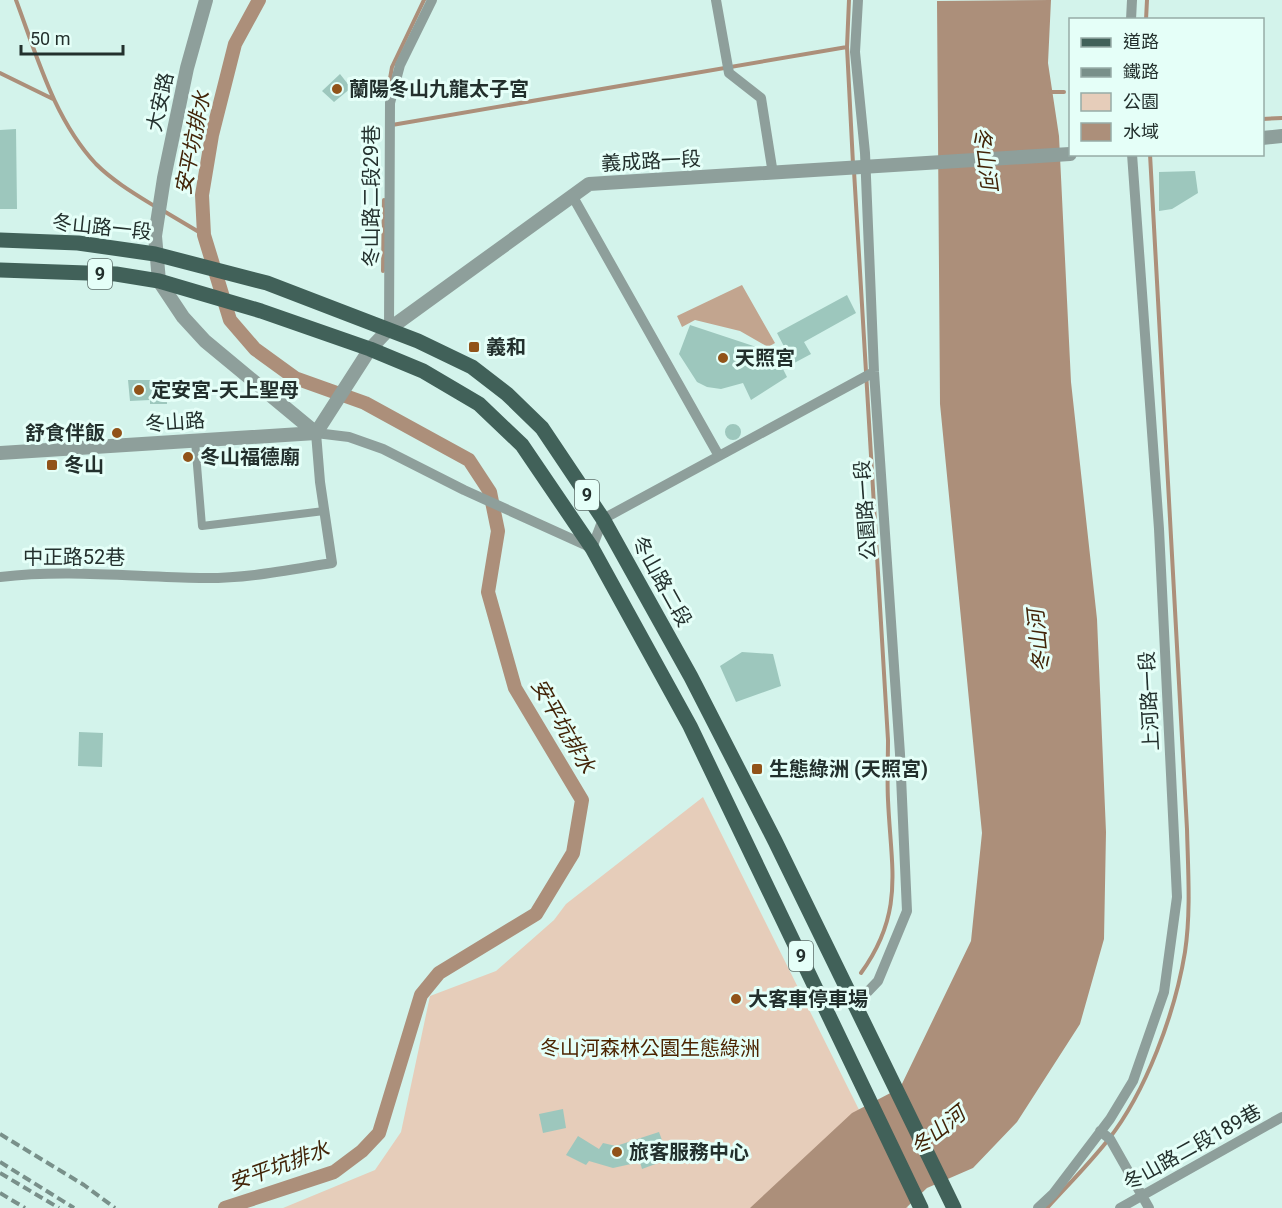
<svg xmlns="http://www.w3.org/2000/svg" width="1282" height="1208" viewBox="0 0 1282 1208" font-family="Roboto,'Noto Sans TC',sans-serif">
	<rect width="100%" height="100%" fill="#d3f3eb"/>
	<!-- green -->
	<path fill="#e6cdba" d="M703,797l205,411h-625l92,-38 26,-38 29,-136 66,-25 58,-51 12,-16z"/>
	<!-- forest -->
	<path fill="#c2a58f" d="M742,285l33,58 -7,4 -28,-16 -45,-11 -13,7 -5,-11z"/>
	<!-- water -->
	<path fill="#ac8f7a" d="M1051,0l-3,63 11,73 12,246 26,237 9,213 -2,107 -24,85 -63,98 -44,46 -46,20 -21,20h-156l102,-95 48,-25 71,-147 11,-108 -42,-429 -3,-403z"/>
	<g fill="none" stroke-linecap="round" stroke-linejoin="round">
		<!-- stream -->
		<path stroke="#ac8f7a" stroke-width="4" d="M16,0c21,56 38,119 80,164 17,17 39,30 60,43
			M849,0l-2,47 6,117
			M1146,20l1,-20
			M0,73l53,26
			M388,90l4,-23 32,-67
			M1050,92h14
			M1262,119l20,-1
			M392,125l455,-78
			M854,171l34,569c0,20 -1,40 0,60 3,69 17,112 -27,173
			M162,210l42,25
			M383,271l1,-71
			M1047,1208c20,-22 42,-44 61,-68 38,-48 67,-127 77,-188 6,-40 3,-82 2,-123l-37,-675"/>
		<!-- canal -->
		<path stroke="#ac8f7a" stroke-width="14" d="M225,1208l109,-36 28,-21 17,-18 42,-138 18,-22 97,-59 37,-61 9,-53 -67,-112 -27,-96 10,-61 -8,-39 -21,-32 -104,-57 -70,-25 -40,-29 -25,-29 -26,-85 -2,-40 10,-60 23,-91 24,-44"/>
	</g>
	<!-- building -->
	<path fill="#9dc7bd" d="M340,74l11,14 -17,14 -12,-11z
		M16,129l1,80h-17v-79z
		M1195,171l3,22 -26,16 -13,2v-39z
		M847,295l9,18 -52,29 7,12 -28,15 4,8 -36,23 -8,-17 -22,6 -14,-2 -10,-5 -18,-28 11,-29 100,33 -13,-25z
		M128,380h38l1,24h-17v-4l-20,1z
		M725 432a8 8 0 1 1 16 0a8 8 0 1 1-16 0Z
		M742,652l31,2 8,32 -45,16 -16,-36z
		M79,732l24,1 -1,34 -24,-1z
		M563,1109l3,19 -23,5 -4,-19z
		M659,1132l10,27 -27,10 -2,-7 -27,6 -24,-7 -3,4 -20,-10 12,-19 21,13 4,-6 13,3z"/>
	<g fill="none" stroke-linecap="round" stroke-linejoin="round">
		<!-- pedestrian -->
		<path stroke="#8e9f9b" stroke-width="8" d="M195,441l7,85 122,-15"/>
		<!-- minor -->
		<path stroke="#8e9f9b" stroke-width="10" d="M716,0l13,73 32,25 12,76
			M1131,20l1,-20
			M573,197l146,259
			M389,329l1,-226 10,-38 32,-65
			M0,577c67,-8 133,0 200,1 45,1 88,-8 132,-15l-12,-81 -4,-49 33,4 34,12 81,41 128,58 11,-29 271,-147
			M856,1004l22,-23 29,-70 -7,-157 -26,-382 -9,-219 -10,-101 3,-52
			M1100,1131l10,8 39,69
			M1038,1208l15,-14 57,-75 23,-38 31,-89 13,-95 -18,-368 -27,-375
			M1120,1208l162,-91"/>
		<!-- tertiary -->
		<path stroke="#8e9f9b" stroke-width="14" d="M206,0l-19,68 -23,110 -9,58 4,45 24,36 22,24 111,92
			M1262,138l20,-2
			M316,433l54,-84 19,-20 200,-145 481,-30
			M0,453l316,-20"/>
		<!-- primary -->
		<path stroke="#416159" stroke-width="15" d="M0,240l78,3 77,11 112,29 151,58 54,26 35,27 35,34 61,91 88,158 84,164 179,367
			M0,270l116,4 43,7 102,30 109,38 53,22 56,33 43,41 70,103 98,178 231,482"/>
		<!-- rail -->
		<path stroke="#79908a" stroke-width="4" stroke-dasharray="9 4.5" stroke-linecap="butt" d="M0,1134l84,51 31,23
			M0,1162l74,46
			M0,1173l59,35
			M0,1193l25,15"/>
	</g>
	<!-- markers -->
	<g fill="#915319" stroke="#e5fff8" stroke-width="2">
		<circle cx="337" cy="89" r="6"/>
		<rect x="468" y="341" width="12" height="12" rx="3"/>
		<circle cx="723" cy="358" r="6"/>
		<circle cx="139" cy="390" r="6"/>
		<circle cx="117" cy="433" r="6"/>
		<circle cx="188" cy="457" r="6"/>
		<rect x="46" y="459" width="12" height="12" rx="3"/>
		<rect x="751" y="763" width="12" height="12" rx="3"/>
		<circle cx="736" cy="999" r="6"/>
		<circle cx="617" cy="1152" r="6"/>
	</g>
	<g text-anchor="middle" stroke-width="6" stroke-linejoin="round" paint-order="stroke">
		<!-- shield labels -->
		<g fill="#e5fff8" stroke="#5d6e6a" stroke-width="1.5">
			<rect x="88" y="259" width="24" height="30" rx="4.5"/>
			<rect x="575" y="480" width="24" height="30" rx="4.5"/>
			<rect x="789" y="941" width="24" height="30" rx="4.5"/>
		</g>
		<g font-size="18" font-weight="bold" fill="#23302d">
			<text x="100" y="280">9</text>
			<text x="587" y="501">9</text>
			<text x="801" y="962">9</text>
		</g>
		<!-- poi labels -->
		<g font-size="20" font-weight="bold" fill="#23302d" stroke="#e5fff8" text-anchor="start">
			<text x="349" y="96">蘭陽冬山九龍太子宮</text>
			<text x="486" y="354">義和</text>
			<text x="735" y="365">天照宮</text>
			<text x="151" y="397">定安宮-天上聖母</text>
			<text x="105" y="440" text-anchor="end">舒食伴飯</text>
			<text x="200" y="464">冬山福德廟</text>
			<text x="64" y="472">冬山</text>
			<text x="769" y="776">生態綠洲 (天照宮)</text>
			<text x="748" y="1006">大客車停車場</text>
			<text x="629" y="1159">旅客服務中心</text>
		</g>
		<!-- street labels -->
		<g font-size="20" fill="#23302d" stroke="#e5fff8">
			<text transform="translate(160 102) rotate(-78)" y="7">大安路</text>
			<text transform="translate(651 161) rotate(-3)" y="7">義成路一段</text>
			<text transform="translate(371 196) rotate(-90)" y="7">冬山路二段29巷</text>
			<text transform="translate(102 227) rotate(6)" y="7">冬山路一段</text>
			<text transform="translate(175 422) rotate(-4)" y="7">冬山路</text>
			<text transform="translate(865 510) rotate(-94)" y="7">公園路一段</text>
			<text x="74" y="564">中正路52巷</text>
			<text transform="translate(662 581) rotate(61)" y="7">冬山路二段</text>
			<text transform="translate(1149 701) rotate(-93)" y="7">上河路一段</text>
			<text transform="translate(1192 1147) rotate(-29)" y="7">冬山路二段189巷</text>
		</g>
		<!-- park labels -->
		<g font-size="20" fill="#4c2400" stroke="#e5fff8">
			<text x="650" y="1055">冬山河森林公園生態綠洲</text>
		</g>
		<!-- water labels -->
		<g font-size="21" font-style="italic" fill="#422408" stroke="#e5fff8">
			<text transform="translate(193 143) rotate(-79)" y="7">安平坑排水</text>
			<text transform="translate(985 158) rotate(82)" y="7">冬山河</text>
			<text transform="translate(1039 641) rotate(-96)" y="7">冬山河</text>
			<text transform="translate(563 726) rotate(60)" y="7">安平坑排水</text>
			<text transform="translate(938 1131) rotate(-39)" y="7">冬山河</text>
			<text transform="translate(279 1166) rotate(-20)" y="7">安平坑排水</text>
		</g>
	</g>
	<!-- legend -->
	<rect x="1069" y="18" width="195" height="138" fill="#e5fff8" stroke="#97aca7" stroke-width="1.5"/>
	<rect x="1081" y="38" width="30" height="9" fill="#416159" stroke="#97aca7" stroke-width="1.5"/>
	<text x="1123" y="48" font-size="18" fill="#23302d">道路</text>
	<rect x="1081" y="68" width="30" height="9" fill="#79908a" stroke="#97aca7" stroke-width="1.5"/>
	<text x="1123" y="78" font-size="18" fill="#23302d">鐵路</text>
	<rect x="1081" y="93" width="30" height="18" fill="#e6cdba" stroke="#97aca7" stroke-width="1.5"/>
	<text x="1123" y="108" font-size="18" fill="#23302d">公園</text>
	<rect x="1081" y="123" width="30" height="18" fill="#ac8f7a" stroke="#97aca7" stroke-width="1.5"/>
	<text x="1123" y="138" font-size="18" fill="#23302d">水域</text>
	<!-- scale -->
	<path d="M21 45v9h102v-9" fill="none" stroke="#23302d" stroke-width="3"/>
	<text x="30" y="45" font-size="18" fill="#23302d" stroke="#e5fff8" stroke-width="4.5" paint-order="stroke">50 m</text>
</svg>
